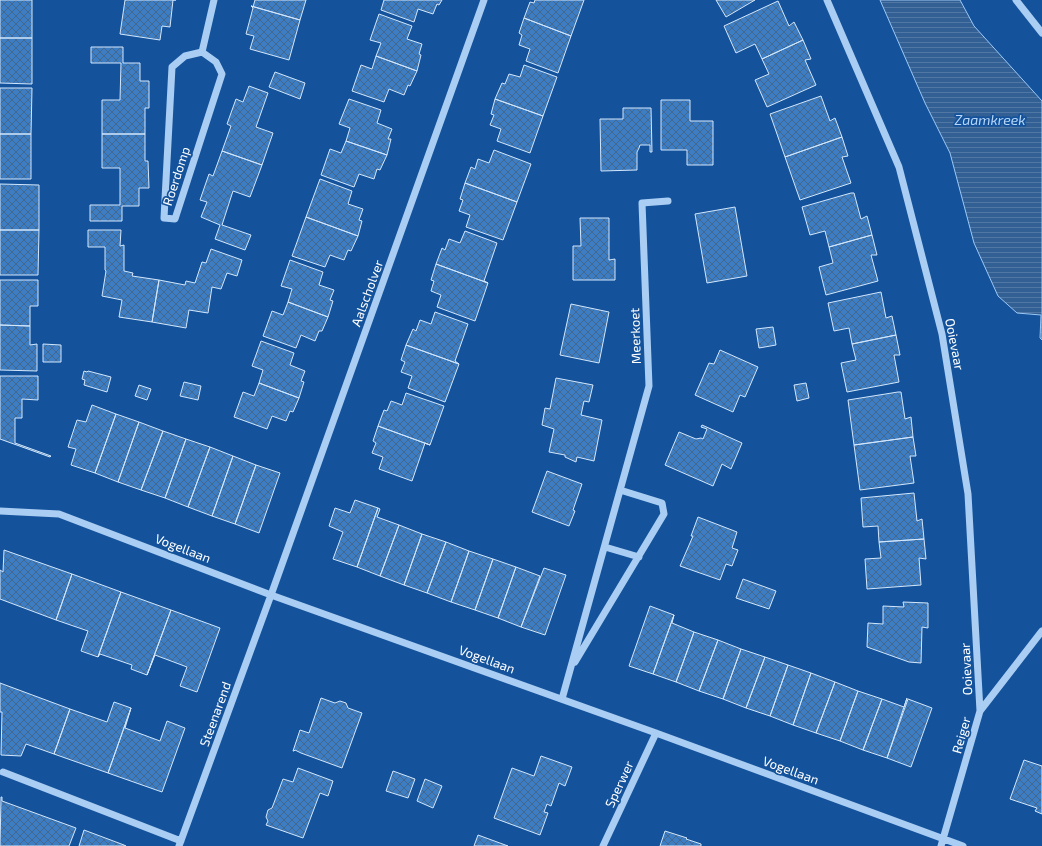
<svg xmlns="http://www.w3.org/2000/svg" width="1042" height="846" viewBox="0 0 1042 846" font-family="'Exo 2',sans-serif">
	<defs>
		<pattern id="water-rules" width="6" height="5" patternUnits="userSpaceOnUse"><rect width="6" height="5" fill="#326095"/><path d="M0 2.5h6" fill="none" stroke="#5178a5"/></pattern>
		<pattern id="building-cross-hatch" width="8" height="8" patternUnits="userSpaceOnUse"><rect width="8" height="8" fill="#3d7dc3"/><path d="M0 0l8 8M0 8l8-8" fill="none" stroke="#44678d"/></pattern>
	</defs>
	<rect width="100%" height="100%" fill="#14539c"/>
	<!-- water -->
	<path fill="url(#water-rules)" stroke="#9cc8f6" d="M880,0h80l14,26 68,75v239l-2,-2 1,-23 -24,-2 -19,-17 -24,-53 -24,-90 -25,-50z"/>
	<!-- building -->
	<path fill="url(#building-cross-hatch)" stroke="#d2e7fd" d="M0,0h32v38h-32z
		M125,0h51h-3l-3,27 -8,-1 -2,14 -40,-6z
		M255,0h51l-6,20 -49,-14 2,1z
		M384,0h58l-3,5 -2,-1 -4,10 -15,-5 -4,13 -33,-12z
		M535,0h49l-13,36 -47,-18 6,-16 4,1z
		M716,0h39l-29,17z
		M778,1l11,25 5,-4 9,18 -41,19 -7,-15 -19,9 -12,-27z
		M251,6l49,14 -11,40 -39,-11 4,-13 -8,-2 7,-26z
		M379,14l33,12 -5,13 15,5 -3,10 2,1 -4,16 -41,-15 5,-13 -11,-3z
		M524,18l47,18 -13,37 -32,-12 4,-12 -11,-4 3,-10 -3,-2z
		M0,38h32v46l-32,-1z
		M803,40l8,19 -6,1 11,25 -49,22 -12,-27 14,-6 -7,-15z
		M91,47h32v16h17v18h9v27h-4v26h-43v-34h18l1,-37h-30z
		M376,56l41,15 -7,15 -2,-1 -4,10 -15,-6 -5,13 -32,-11 9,-26 11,4z
		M524,65l33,12 -14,39 -48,-17 7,-16 3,1 4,-10 11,3z
		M275,72l30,11 -5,16 -31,-12z
		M249,86l19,7 -12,34 17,6 -11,32 -40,-14 9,-25 -4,-2 9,-25 7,3z
		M0,88h32l-1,46h-31z
		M821,96l9,25 5,-3 7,19 -57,20 -15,-43z
		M349,99l32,11 -4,13 15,6 -4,10h3l-4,16 -41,-14 4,-13 -11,-4z
		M495,99l48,17 -13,37 -33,-12 4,-12 -11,-4 4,-10 -3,-1z
		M661,100h29v21h23v44h-26v-15h-26z
		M623,108h28l1,44h-2v-7h-10l-1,3 -2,4v18l-36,1 -1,-52h23z
		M0,134h31v45h-31z
		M102,134h43v27h3l1,27h-10v18h-17v15h-32v-16h30v-37h-18z
		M842,137l6,19 -6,1 9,26 -51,17 -15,-43z
		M346,141l41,14 -7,15 -3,-1 -3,10 -15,-5 -5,13 -33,-12 9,-26 11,4z
		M494,150l37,14 -14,38 -52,-19 6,-16 4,2 3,-10 11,4z
		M222,151l40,14 -12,32 -17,-6 -11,34 29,10 -6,15 -30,-11 5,-14 -19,-8 6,-15 -7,-2 9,-26 4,2z
		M320,179l32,12 -4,13 15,5 -4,11 3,1 -4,15 -52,-19z
		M465,183l52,19 -14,38 -37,-13 4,-12 -11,-4 4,-11 -3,-1z
		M0,184l39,1v45h-39z
		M851,193h3l7,26 6,-3 5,19 -43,12 -4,-16 -15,4 -8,-28z
		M735,207l12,69 -40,7 -12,-69z
		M306,217l52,19 -7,15 -3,-1 -4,10 -14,-5 -5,12 -33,-11z
		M580,218h29v42l6,-1v21h-42v-34h8z
		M0,230h39l-1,45h-38z
		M88,230h33l-1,16 4,-1v26l9,2 -1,3 27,4 -7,42 -33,-5 3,-17 -20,-4 4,-25 -1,-1v-23h-17z
		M465,231l32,12 -13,38 4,2 -52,-19 6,-16 3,2 4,-11 11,4z
		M872,235l5,20h-6l7,26 -52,14 -7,-28 14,-4 -4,-16z
		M211,249l31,11 -5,16 -10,-3 -6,16 -9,-2 -4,26 -19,-3 -3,18 -34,-6 7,-42 26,5 1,-4 9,2 7,-21 4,1z
		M290,260l33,12 -4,13 15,5 -4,10 3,1 -5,16 -40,-15 4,-13 -11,-3z
		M436,264l52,19 -13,38 -38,-14 4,-12 -10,-4 3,-10 -3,-1z
		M0,280h38v26h-8v20l-30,-1z
		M881,292l5,26 6,-2 4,19 -44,9 -3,-16 -15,3 -6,-28z
		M288,302l40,15 -6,14h-3l-4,10 -14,-6 -5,13 -33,-12 9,-25 11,4z
		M571,304l38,8 -10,51 -39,-8z
		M435,312l33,12 -13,37 4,3 -53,-19 7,-16 3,2 4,-11 11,4z
		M0,325l30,1v19l7,-1v27l-37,-1z
		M773,327l3,18 -17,3 -3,-19z
		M896,335l4,20h-6l5,27 -52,10 -6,-29 15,-3 -4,-16z
		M261,341l33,12 -4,12 15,6 -4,10 3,1 -5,16 -40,-15 4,-13 -11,-4z
		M43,344l18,1v17h-18z
		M406,345l53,19 -14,38 -37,-14 4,-12 -11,-4 4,-10 -4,-2z
		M720,350l38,17 -13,30 -5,-2 -7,17 -38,-17 14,-32 5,1z
		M84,371l3,1 1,-1 23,6 -4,15 -23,-7 1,-5 -3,-1z
		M0,376h38v24l-16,-1v19h-7v25l36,13 -1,1 -50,-18z
		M556,378l37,7 -4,17 -5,-1 -3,14 21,5 -8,41 -17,-4 -1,5 -11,-5v-2l-16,-3 5,-23 -12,-4 3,-17 5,1z
		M184,382l17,4 -3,14 -18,-4z
		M259,383l40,15 -6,14 -3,-1 -4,10 -14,-5 -5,13 -33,-12 9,-25 11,4z
		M806,383l3,15 -12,3 -3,-16z
		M139,385l12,4 -4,11 -12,-4z
		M898,392h3l4,27 6,-2 2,20 -59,8 -6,-45z
		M406,393l38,13 -14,39 -52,-19 6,-16 3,1 4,-10 11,4z
		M92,405l24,9 -21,59 -24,-8 5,-16 -8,-2 9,-27 9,2z
		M116,414l23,8 -21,60 -23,-9z
		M139,422l24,9 -22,59 -23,-8z
		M702,425l40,18 -11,26 -9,-5 -9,22 -48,-21 14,-33 17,7 5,-1 2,1 4,-10 -6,-2z
		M378,426l52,19 -5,-2 -13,38 -33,-12 4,-12 -11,-4 4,-10 -3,-2z
		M163,431l23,8 -21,59 -24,-8z
		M913,437l3,19h-6l4,27 -54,7 -6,-45z
		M186,439l24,8 -22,60 -23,-9z
		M210,447l23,9 -21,60 -24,-9z
		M233,456l23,9 -21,59 -23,-8z
		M256,465l24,8 -21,60 -24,-9z
		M547,471l35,13 -9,26 2,1 -6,15 -37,-14z
		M914,493l3,28 5,-2 2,20 -45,3 -1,-16 -15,1 -2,-29z
		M355,500l23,8 -21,59 -24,-8 10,-27 -14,-6 6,-18 15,5z
		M378,508l2,1 -3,8 22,8 -19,51 -23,-9z
		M698,517l39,15 -5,16 6,2 -6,16 -6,-2 -6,16 -40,-14 13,-30h-2z
		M399,525l23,9 -18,51 -24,-9z
		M422,534l24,8 -19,51 -23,-8z
		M924,539l2,20 -7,-1 2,27 -54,4 -2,-30 16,-1 -2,-16z
		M446,542l23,9 -18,51 -24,-9z
		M4,550l68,24 -16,46 -56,-21v-29l3,2z
		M469,551l24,8 -18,51 -24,-8z
		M493,559l23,8 -18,51 -23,-8z
		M516,567l24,9 -19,51 -23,-9z
		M544,568l22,7 -21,60 -24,-8z
		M72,574l49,18 -23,65 -17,-6 7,-20 -32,-11z
		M743,579l33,12 -7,18 -33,-11z
		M121,592l50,18 -24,65 -16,-6 1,-4 -32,-11 -2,3z
		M903,602l25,1v25l-6,-1 -1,36 -12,-1 -42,-15 1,-24 15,1v-18l21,1z
		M650,606l24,9 -21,59 -24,-8z
		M171,610l49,18 -23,64 -17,-6 7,-19 -32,-12 -8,20z
		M674,615l-2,8 22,9 -18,50 -23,-8z
		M694,632l24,8 -19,51 -23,-9z
		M718,640l23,9 -18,50 -24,-8z
		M741,649l24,8 -19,51 -23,-9z
		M765,657l23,8 -18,51 -24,-8z
		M788,665l23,8 -18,52 -23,-9z
		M811,673l24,9 -19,51 -23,-8z
		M835,682l23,9 -18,50 -24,-8z
		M0,683l70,26 -16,45 -28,-10 -5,12 -20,-1 1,-43h-2z
		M858,691l24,8 -19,51 -23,-9z
		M321,698l14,5 5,-2 6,2 2,5 14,5 -20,55 -41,-15 -6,-3 -1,1h-1l7,-21 9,3z
		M907,698l-20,60 -24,-8 19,-51 22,8z
		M908,699l24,9 -21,59 -24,-9z
		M114,702l17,6 -23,65 -54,-19 16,-45 37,13z
		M131,708l-6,20 35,13 7,-20 18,7 -23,64 -54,-19z
		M541,756l31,11 -7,19 -6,-3 -8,23 -4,-2 -3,8 4,1 -8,22 -46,-17 18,-50 22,8z
		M1024,760l18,6v48l-7,-3 2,-3 -27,-9z
		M298,768l35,13 -5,15 -8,-3 -17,45 -37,-13 2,-4 -2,-4 2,-7 4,-2 11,-29 10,3z
		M393,771l22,8 -7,19 -22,-7z
		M425,779l17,7 -9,22 -16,-7z
		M1,797h1v4l74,27 -7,18h-69z
		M84,830l40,15 2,1h-47z
		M665,831l22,7 -1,1 15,5v2h-41z
		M478,835l30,11h-34z"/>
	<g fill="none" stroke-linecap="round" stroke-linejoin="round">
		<!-- minor -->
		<path stroke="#aacdf3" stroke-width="7" d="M827,0l72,167 43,167 26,160 12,217
			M1016,0l26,33
			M202,52l14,10 6,12 -47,145 -11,-1 8,-151 13,-11z
			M202,52l12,-52
			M0,511l59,3 212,81 385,138 307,113
			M605,547l34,10
			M575,662l89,-148 -2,-11 -42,-13
			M562,699l87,-313 -7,-183 26,-2
			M3,772l178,69
			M179,846l92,-251 213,-595
			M603,846l53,-113
			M941,846l39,-135 62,-80"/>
	</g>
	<g text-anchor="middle" stroke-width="3.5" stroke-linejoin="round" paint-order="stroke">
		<!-- street labels -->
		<g font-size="13" fill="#fff" stroke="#14539c">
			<text transform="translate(176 176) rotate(-72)" y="5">Roerdomp</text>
			<text transform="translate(367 293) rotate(-70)" y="5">Aalscholver</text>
			<text transform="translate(635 336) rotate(-92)" y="5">Meerkoet</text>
			<text transform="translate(955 344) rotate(79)" y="5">Ooievaar</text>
			<text transform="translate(183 548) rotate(21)" y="5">Vogellaan</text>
			<text transform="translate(487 659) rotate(20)" y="5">Vogellaan</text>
			<text transform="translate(966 669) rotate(-93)" y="5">Ooievaar</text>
			<text transform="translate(215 714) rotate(-70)" y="5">Steenarend</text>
			<text transform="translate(961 735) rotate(-74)" y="5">Reiger</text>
			<text transform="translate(791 770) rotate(20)" y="5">Vogellaan</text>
			<text transform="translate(619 784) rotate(-65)" y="5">Sperwer</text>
		</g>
		<!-- water labels -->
		<g font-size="14" font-style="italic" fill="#b7d7fa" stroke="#14539c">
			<text x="990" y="125">Zaamkreek</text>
		</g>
	</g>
</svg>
